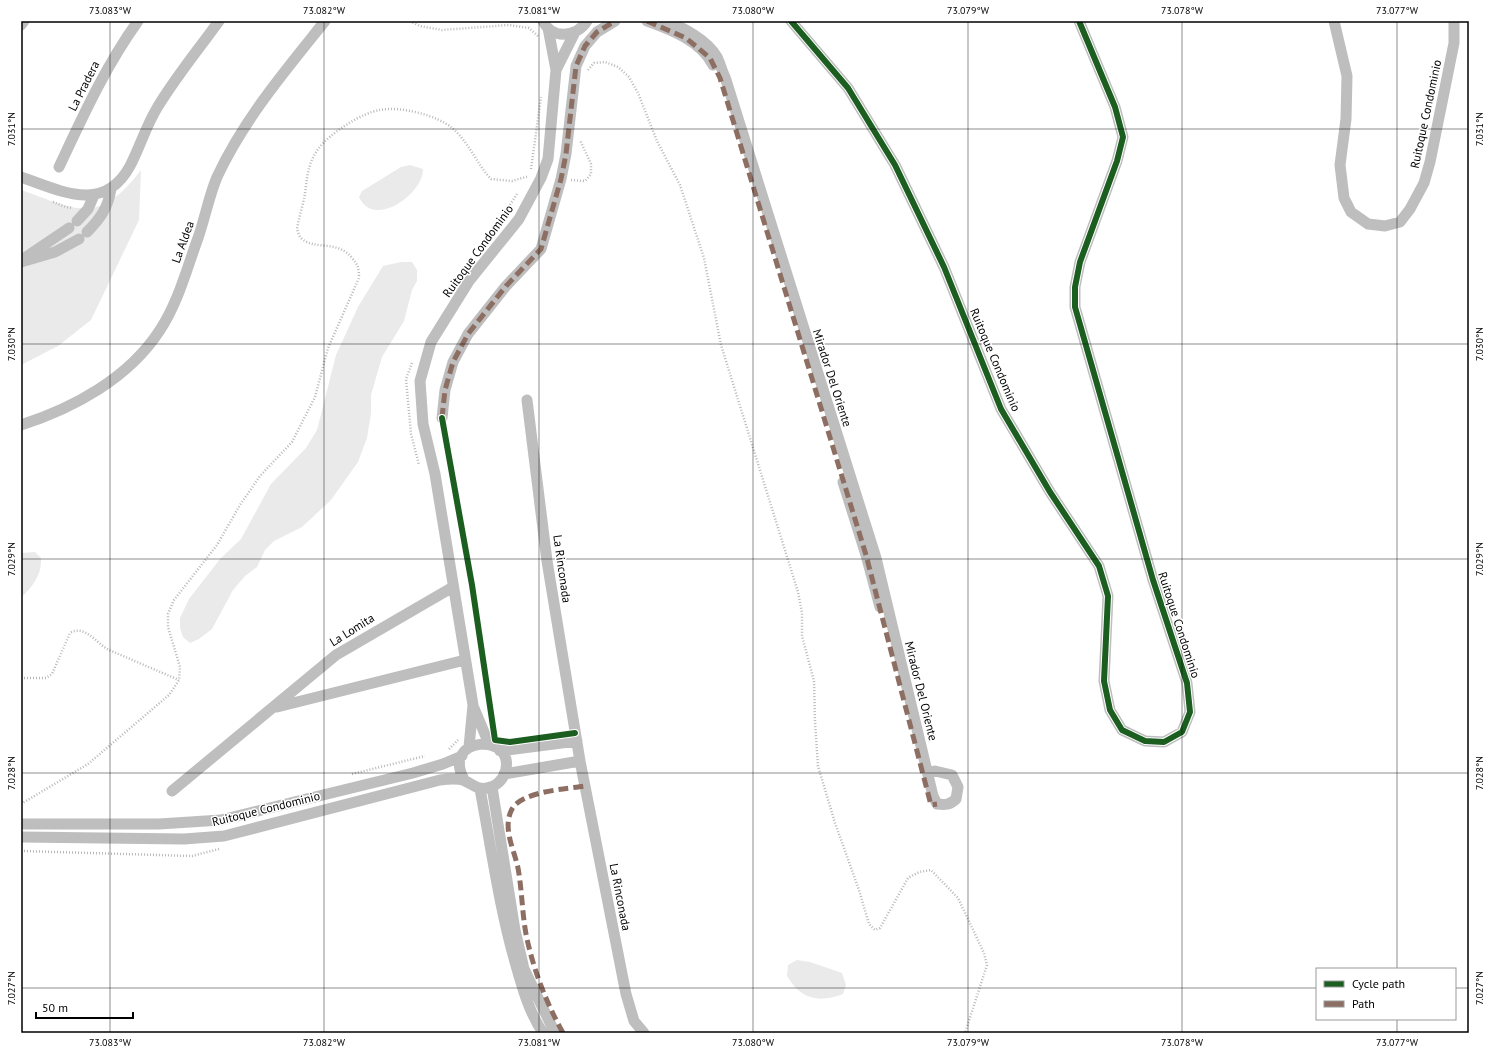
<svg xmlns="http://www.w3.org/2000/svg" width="1490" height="1054" viewBox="0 0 1490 1054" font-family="'PT Sans',sans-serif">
	<rect width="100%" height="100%" fill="#fff"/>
	<!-- green -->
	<path fill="#eaeaea" d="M410,165l13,4c1,24 -49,61 -64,28l3,-6 39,-24z
		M141,170l-2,50 -48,100 -33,26 -37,19v-175c57,20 77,36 120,-20z
		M401,262h11l5,8v11l-5,9 -8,31 -22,36 -11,38v18l-4,25 -9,24 -27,38 -29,27 -28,14 -9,9 -8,17 -12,9 -12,14 -21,39 -13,10 -9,4 -7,-6 -3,-9v-10l9,-19 31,-40 21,-20 30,-55 35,-36 11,-18 19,-75 22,-48 25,-41z
		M35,552l6,6c1,16 -8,29 -20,39v-44z
		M797,960l13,2 32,11 4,12 -3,9c-24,9 -42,6 -56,-18l1,-11z"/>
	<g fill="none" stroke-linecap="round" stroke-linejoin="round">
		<!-- path -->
		<path stroke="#b8b8b8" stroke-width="2.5" stroke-dasharray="1 2" stroke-linecap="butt" d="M410,21l10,5 22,4 67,-5 20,3 9,8
			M588,70l6,-7 11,-1 13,5 11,10 9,16 19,48 23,44 24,73 17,87 77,247 4,21v23l12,45 1,41 3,44 17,57 24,67 10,34 6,6 5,-2 28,-50 11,-6 12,-2 27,28 26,55 3,12 -22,68
			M531,169l10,-72
			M571,180l14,1 6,-7v-10l-11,-24
			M53,202l13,5 7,1
			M497,225l20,-31
			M412,363l-6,16 5,55 8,31
			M21,678h25l6,-4 18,-41c15,-9 27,11 39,17l70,30
			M449,749l9,-9
			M352,774l73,-18
			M21,804l67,-40 81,-69 10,-15 1,-13 -12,-40v-13l6,-14 43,-55 23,-40 20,-29 32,-34 23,-45 13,-49 31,-70c0,-10 -1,-13 -7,-20 -15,-19 -38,-7 -51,-20 -2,-2 -3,-6 -4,-9 2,-12 6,-24 8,-35 2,-17 3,-32 14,-46 10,-14 44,-36 61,-38 20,-4 57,5 72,18 17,14 24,35 39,51l21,2 17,-5
			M21,851l171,5 27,-7"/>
		<!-- street -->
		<path stroke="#bebebe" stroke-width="11" d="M543,21c9,19 34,16 44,0
			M647,21c23,8 54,20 66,44
			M665,21c18,6 42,19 52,36 3,6 5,14 8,20l151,481 57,238 4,8c8,1 13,1 19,-5l2,-12 -6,-12 -17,-4 -7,2
			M791,21l57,67 47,77 49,102 57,142 49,83 49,74 9,30 -4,85 6,29 12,20 23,11 19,1 18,-10 8,-20 -3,-29 -34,-103 -78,-273v-20l5,-25 37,-101 6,-24 -8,-30 -36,-86
			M1334,21l13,55 -1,43 -6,46 4,33 7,14 17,12 17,2 15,-4 10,-13 14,-26 6,-21 24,-119v-22
			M21,25l3,-4
			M556,70l18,-36
			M59,167c24,-51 46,-100 79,-146
			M21,177c40,14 83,37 109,-11 10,-19 16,-40 27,-58 18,-30 41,-58 62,-87
			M77,221l11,-12 6,-14
			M87,232c13,-13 21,-24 24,-43
			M26,257l43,-29
			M21,262l34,-10 24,-13
			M527,400l20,161 33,200 46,233 8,27 10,12
			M442,418l3,-28 8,-28 15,-28 38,-48 35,-37 20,-70 5,-25 10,-88 9,-20 12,-14 18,-11
			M21,425c53,-17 108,-47 139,-95 18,-27 27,-62 38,-92 7,-20 11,-42 19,-61 27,-58 68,-106 108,-156
			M843,482l23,73 14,52
			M277,707l188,-47
			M474,708l15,36
			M469,747l4,-42 -38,-231 -12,-50 -3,-43 11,-39 38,-61 50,-62 22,-41 7,-19 8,-89 -8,-42
			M500,751l77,-10
			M504,774l76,-13
			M492,787l23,143 9,39 31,64
			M480,789c11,58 19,117 35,173 7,25 14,50 28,71
			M172,791l164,-136 117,-68
			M21,824h138l62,-4 192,-47 30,-9 19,-8
			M21,837l163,2 40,-3 216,-56c8,-1 18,-2 25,1 8,3 12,9 22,7 8,-1 15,-7 18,-15 13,-42 -67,-37 -40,8"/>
		<!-- quiet -->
		<path stroke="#8d6e63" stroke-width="5" stroke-dasharray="10 5" stroke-linecap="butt" d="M647,21l39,17 24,20 10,20 146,477 65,250 6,-1
			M442,418l3,-28 8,-28 15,-28 38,-48 35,-37 20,-70 5,-25 10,-88 9,-20 12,-14 18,-11
			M563,1033c-17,-31 -30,-64 -37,-99 -4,-22 -4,-44 -8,-66 -4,-19 -16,-40 -6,-59 10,-18 55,-20 73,-23"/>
		<!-- cycleway casing -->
		<g stroke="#fff" stroke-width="8">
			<path id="cycleway" d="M791,21l57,67 47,77 49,102 57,142 49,83 49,74 9,30 -4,85 6,29 12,20 23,11 19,1 18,-10 8,-20 -3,-29 -34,-103 -78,-273v-20l5,-25 37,-101 6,-24 -8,-30 -36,-86
				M442,418l30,167 23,155 15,2 65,-9"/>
		</g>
		<!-- cycleway -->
		<use href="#cycleway" stroke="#1b5e20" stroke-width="6"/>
	</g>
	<!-- ticks -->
	<path fill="none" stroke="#000" stroke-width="1" stroke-opacity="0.45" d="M110,21v1012M324,21v1012M539,21v1012M753,21v1012M968,21v1012M1182,21v1012M1397,21v948M21,129h1448M21,344h1448M21,559h1448M21,773h1448M21,988h1296M1455,988h14M1397,1019v14"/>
	<g text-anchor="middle" stroke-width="3" stroke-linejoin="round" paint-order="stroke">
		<!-- street labels -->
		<g font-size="12" fill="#000" stroke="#fff">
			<text transform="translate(84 86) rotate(-63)" y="4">La Pradera</text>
			<text transform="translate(1426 114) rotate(-78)" y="4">Ruitoque Condominio</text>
			<text transform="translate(183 242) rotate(-70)" y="4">La Aldea</text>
			<text transform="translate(478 251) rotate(-54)" y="4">Ruitoque Condominio</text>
			<text transform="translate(995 360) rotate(67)" y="4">Ruitoque Condominio</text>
			<text transform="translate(832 378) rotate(72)" y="4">Mirador Del Oriente</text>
			<text transform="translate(562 569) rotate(82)" y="4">La Rinconada</text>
			<text transform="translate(1179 625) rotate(72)" y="4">Ruitoque Condominio</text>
			<text transform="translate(352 630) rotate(-32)" y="4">La Lomita</text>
			<text transform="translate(921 691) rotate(76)" y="4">Mirador Del Oriente</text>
			<text transform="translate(266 809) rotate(-14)" y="4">Ruitoque Condominio</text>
			<text transform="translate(620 897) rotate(79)" y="4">La Rinconada</text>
		</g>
	</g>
	<!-- border -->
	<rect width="1490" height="1054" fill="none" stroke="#ffffff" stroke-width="44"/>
	<!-- legend -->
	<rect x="1316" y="968" width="140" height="52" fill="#ffffff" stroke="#999999"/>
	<rect x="1324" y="981" width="20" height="6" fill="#1b5e20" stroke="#999999"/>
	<text x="1352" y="988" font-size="12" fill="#000000">Cycle path</text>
	<rect x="1324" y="1001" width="20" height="6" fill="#8d6e63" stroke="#999999"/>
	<text x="1352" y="1008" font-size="12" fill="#000000">Path</text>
	<!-- scale -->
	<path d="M36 1012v6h97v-6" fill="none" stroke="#000000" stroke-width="2"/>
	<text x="42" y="1012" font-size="12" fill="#000000" stroke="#ffffff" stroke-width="3" paint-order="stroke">50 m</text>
	<rect x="22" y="22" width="1446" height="1010" fill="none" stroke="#000" stroke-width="1.5"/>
	<g font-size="10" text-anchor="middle" fill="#000">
		<text x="110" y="14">73.083°W</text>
		<text x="324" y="14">73.082°W</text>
		<text x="539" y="14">73.081°W</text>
		<text x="753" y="14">73.080°W</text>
		<text x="968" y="14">73.079°W</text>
		<text x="1182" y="14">73.078°W</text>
		<text x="1397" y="14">73.077°W</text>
		<text transform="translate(11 129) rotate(-90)" y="4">7.031°N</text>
		<text transform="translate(1479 129) rotate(-90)" y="4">7.031°N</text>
		<text transform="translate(11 344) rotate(-90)" y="4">7.030°N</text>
		<text transform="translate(1479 344) rotate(-90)" y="4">7.030°N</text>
		<text transform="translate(11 559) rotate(-90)" y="4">7.029°N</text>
		<text transform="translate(1479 559) rotate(-90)" y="4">7.029°N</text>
		<text transform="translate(11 773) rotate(-90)" y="4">7.028°N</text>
		<text transform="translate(1479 773) rotate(-90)" y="4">7.028°N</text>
		<text transform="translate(11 988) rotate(-90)" y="4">7.027°N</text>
		<text transform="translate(1479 988) rotate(-90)" y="4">7.027°N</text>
		<text x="110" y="1046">73.083°W</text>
		<text x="324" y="1046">73.082°W</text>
		<text x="539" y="1046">73.081°W</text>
		<text x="753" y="1046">73.080°W</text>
		<text x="968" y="1046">73.079°W</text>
		<text x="1182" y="1046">73.078°W</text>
		<text x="1397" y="1046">73.077°W</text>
	</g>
</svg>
